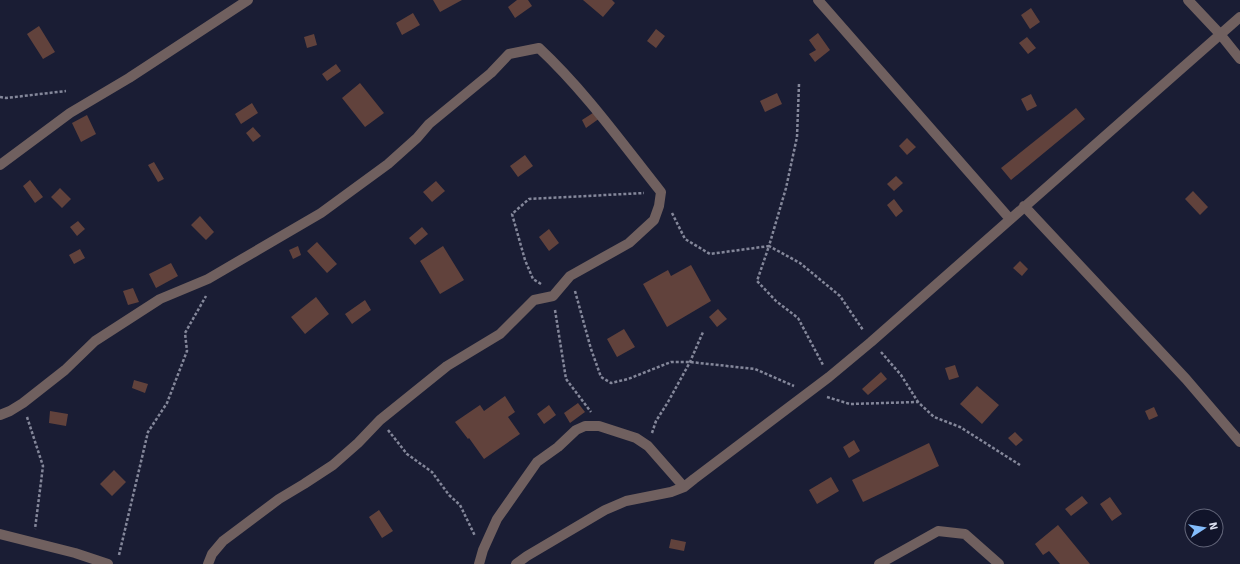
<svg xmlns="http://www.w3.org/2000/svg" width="1240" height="564" viewBox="0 0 1240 564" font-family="Signika,sans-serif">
	<rect width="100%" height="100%" fill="#1a1d34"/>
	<!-- building -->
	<path fill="#61423c" d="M433,0h29l-22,12z
		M517,0h11l4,6 -17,12 -7,-11z
		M583,0h29l3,3 -12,14z
		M1031,8l9,14 -10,7 -9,-14z
		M413,13l7,12 -18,10 -6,-12z
		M39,26l16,26 -12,7 -16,-25z
		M656,29l9,7 -9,12 -9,-7z
		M818,33l12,17 -15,12 -6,-8 7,-4 -7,-10z
		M314,34l3,11 -10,3 -3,-11z
		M1027,37l9,11 -8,6 -9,-11z
		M336,64l5,7 -14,10 -5,-7z
		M360,83l24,30 -19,14 -23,-29z
		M777,93l5,11 -17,8 -5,-11z
		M1031,94l6,12 -10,5 -6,-12z
		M252,103l6,10 -17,11 -6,-10z
		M1076,108l9,11 -74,61 -10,-12z
		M596,111l4,7 -14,10 -4,-8z
		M87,115l9,19 -15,8 -9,-19z
		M253,127l8,9 -8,6 -7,-9z
		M907,138l9,9 -9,8 -8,-9z
		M525,155l8,11 -15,11 -8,-11z
		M154,162l10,17 -6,3 -10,-17z
		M896,176l7,7 -9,8 -7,-7z
		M30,180l13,17 -8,6 -12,-17z
		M436,181l9,10 -13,11 -9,-10z
		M60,188l11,11 -9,9 -11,-11z
		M1193,191l15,16 -8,8 -15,-16z
		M894,199l9,12 -7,6 -9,-12z
		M200,216l14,16 -8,8 -15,-15z
		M78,221l7,8 -8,7 -7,-9z
		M422,227l6,7 -13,11 -6,-7z
		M549,229l10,14 -10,8 -10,-14z
		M317,242l20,22 -10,9 -20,-22z
		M298,246l3,9 -8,4 -4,-9z
		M443,246l21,34 -24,14 -20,-33z
		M80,249l5,9 -11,6 -5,-9z
		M1020,261l8,8 -6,7 -9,-8z
		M171,263l7,13 -22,12 -7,-14z
		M691,265l20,36 -44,26 -24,-43 25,-14 3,6z
		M133,288l6,14 -11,3 -5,-14z
		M316,297l13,17 -24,20 -14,-17z
		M365,300l6,10 -19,14 -7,-10z
		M718,309l9,10 -10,8 -8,-10z
		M624,329l11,18 -18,10 -10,-18z
		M955,365l4,12 -10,3 -4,-12z
		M881,372l6,7 -19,16 -6,-6z
		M134,380l14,4 -3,9 -13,-5z
		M977,386l22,19 -17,19 -22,-20z
		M505,396l10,16 -7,5 12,17 -36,25 -15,-21 -1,1 -13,-17 25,-17 4,6z
		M578,403l7,9 -15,11 -6,-10z
		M549,405l7,10 -12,9 -7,-10z
		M1154,407l4,9 -9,4 -4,-9z
		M50,411l18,3 -2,12 -17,-3z
		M1015,432l8,8 -7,6 -8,-8z
		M854,440l6,11 -11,7 -6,-11z
		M929,443l10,23 -76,36 -11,-22z
		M114,470l12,12 -14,14 -12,-12z
		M831,477l8,14 -22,13 -8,-14z
		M1082,496l6,7 -17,13 -6,-7z
		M1110,497l12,17 -10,7 -12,-17z
		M379,510l14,21 -11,7 -13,-21z
		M1058,525l32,39h-30l-11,-13 -6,4 -8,-11z
		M671,539l15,3 -2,9 -15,-3z"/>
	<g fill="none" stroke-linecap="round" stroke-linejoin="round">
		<!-- path -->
		<path stroke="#84879a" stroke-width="2.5" stroke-dasharray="3 2" stroke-linecap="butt" d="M799,84l-2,53 -11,51 -17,58 31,17 40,33 23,34
			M0,97l6,1 60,-7
			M672,213l13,26 25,15 59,-8 -12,35 19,20 22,17 25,47
			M541,284l-8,-5 -8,-19 -13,-46 17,-15 115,-6
			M575,291l16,58 10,28 10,6 17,-4 43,-17h19l65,7 39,17
			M555,310l11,69 25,33
			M881,352l20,23 17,27
			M827,397l23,7 68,-2 16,15 26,10 60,38
			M27,417l16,49 -8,63
			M388,430l19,24 25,18 17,23 11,10 15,31
			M652,433l4,-12 12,-19 22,-40 13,-30
			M119,555l29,-123 19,-29 20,-52 -2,-18 21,-37"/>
		<!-- minor -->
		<path stroke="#70605f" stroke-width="10" d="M818,0l192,219
			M1188,0l32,34 20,25
			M0,165l70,-52 59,-35 119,-78
			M1024,206l162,173 54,63
			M0,415l10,-4 13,-8 42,-33 30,-29 65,-42 48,-20 113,-66 67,-49 29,-26 12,-14 62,-51 18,-19 30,-6c46,43 83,95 122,144l-2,14 -5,14 -25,23 -59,33 -17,20 -19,4 -34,34 -53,32 -67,54 -22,23 -25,22 -29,19 -25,15 -56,42 -11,13 -4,10
			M0,534l75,19 33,11
			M479,564l4,-14 14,-31 40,-57 21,-15 18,-17 9,-4h14l37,12 12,8 36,41
			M516,564l11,-8 78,-46 21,-9 45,-9 13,-5 10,-8 135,-102 42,-35 369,-325
			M879,564l59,-33 27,3 34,30"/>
	</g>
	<!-- north arrow -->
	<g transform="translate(1204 528) rotate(78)"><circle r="19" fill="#11142a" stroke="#626579"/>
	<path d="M0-3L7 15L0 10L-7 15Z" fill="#83bcfb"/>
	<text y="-6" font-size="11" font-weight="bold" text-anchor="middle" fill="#dcdfef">N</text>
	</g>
</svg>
